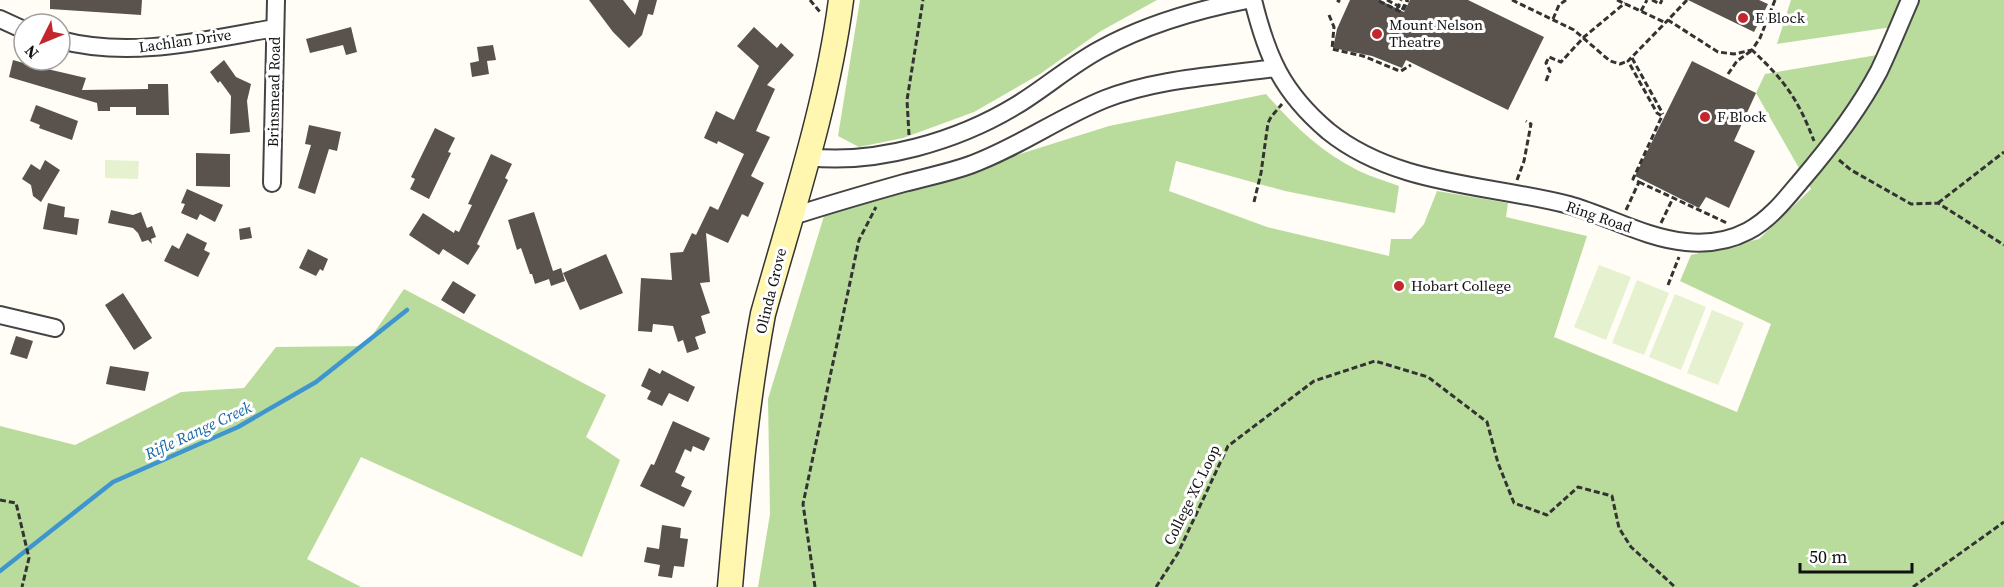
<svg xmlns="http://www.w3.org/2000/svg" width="2004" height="587" viewBox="0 0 2004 587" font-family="'Source Serif 4',serif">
	<rect width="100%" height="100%" fill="#fffdf5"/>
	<!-- forest -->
	<path fill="#b9dc9c" d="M860,0h297l-56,31 -61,43 -66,38 -71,26 -44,9 -21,-11z
		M1791,0h213v587h-1246l12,-73 -2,-115 56,-183 285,-90 157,-32c27,31 56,59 93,77 13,6 27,10 40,15l-4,27 -110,-22 -109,-30 -7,30 98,36 122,29 2,-17h20l13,-15 13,-33 71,12 -2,14 81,19 -33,101 183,75 34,-88 -91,-43 11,-26 68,-16 52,-50 -55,-96 9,-19 130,-22 11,-27 -129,19z
		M404,289l202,106 -20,42 34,23 -38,97 -221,-100 -54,102 54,28h-361v-161l75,19 106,-53 63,-4 32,-41 89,-1z"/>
	<!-- pitch -->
	<path fill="#e6f2cf" d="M105,160l34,1 -1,18 -33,-1z
		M1599,265l32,12 -25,63 -32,-13z
		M1637,280l32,13 -25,62 -32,-12z
		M1675,294l31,13 -25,63 -32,-13z
		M1712,310l32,13 -26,62 -31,-12z"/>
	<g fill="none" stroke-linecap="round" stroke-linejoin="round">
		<!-- stream -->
		<path stroke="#3f96cf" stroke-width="4.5" d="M0,571l113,-89 125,-55 78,-45 91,-72"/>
	</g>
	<!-- building -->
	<path fill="#5a524d" d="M50,0h92l-1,15 -91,-6z
		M589,0h34l12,15 4,-15h18l-4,15 -5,-1 -6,21 -13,13 -16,-16z
		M1350,0h29l25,12 6,-12h58l76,37 -36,73 -102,-50 -4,8 -30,-12 -39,-8 4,-19z
		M1688,0h71l9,4 -14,28z
		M351,27l6,25 -11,3 -3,-10 -33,8 -4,-14z
		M754,27l23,21 4,-5 13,12 -27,30 8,4 -19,42 14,6 -19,39 13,7 -16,34 -6,-3 -14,29 -22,-10 4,49 -10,1 10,30 -9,3 5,17 -11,4 4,12 -12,4 -4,-13 -5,2 -5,-16 -20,-2 -1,8 -14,-1 3,-53 31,2 -2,-27 13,-1 9,-19 4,2 14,-29 8,4 26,-56 -26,-13 -1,3 -13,-6 12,-27 18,9 25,-54 -22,-20z
		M493,45l3,15 -9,1 2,13 -17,3 -2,-14 9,-2 -2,-14z
		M13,60l14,4 1,-3 16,5 -1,2 43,10 -4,12 66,-1v-5h20l1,31h-33v-8h-26v4h-12l-1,-8 -88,-26z
		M224,60l12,17 15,7 -4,17 3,31 -20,2 1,-38 -11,-15 -2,2 -8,-11z
		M1692,61l64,32 -22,48 21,10 -26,57 -23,-11 -7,11 -64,-32z
		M36,105l42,16 -6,19 -33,-12 1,-3 -10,-4z
		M309,125l32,7 -4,19 -8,-2 -14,45 -17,-6 13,-43 -6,-1z
		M435,128l20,10 -7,14 3,1 -22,46 -19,-10 5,-10 -4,-2z
		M196,153l34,1v33l-34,-1z
		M491,154l21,10 -7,14 3,2 -31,64 3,2 -12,19 -25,-16 -4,6 -30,-20 14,-22 31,20 1,-3 4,2 13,-27 -4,-1z
		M45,160l15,10 -19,32 -8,-6 -2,-11 -9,-6 9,-15 9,6z
		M187,189l36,16 -8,17 -15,-8 -3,6 -16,-7 4,-9 -4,-1z
		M48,203l17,4 -1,10 15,2 -2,16 -34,-6z
		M111,210l22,5 8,-3 6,16 5,-2 4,11 -5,2 1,5 -4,-4 -6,2 -4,-9 -5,-5 -25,-5z
		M534,212l19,59 8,-3 4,13 -14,5 -2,-7 -14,5 -3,-10h-2l-9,-26 -4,2 -9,-30z
		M250,227l2,11 -12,2 -1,-11z
		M187,233l20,10 -3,7 6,3 -12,24 -34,-16 8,-16 7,4z
		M308,249l20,10 -5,12 -3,-2 -4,7 -17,-8z
		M606,254l17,39 -43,17 -17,-37z
		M453,281l23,14 -12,19 -23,-14z
		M123,293l29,45 -18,12 -29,-45z
		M16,336l17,5 -6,18 -17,-5z
		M110,366l39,6 -4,19 -39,-7z
		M649,368l11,6 2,-4 33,17 -7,15 -19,-9 -7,13 -15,-7 4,-8 -10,-5z
		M673,421l37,17 -6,13 -11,-5 -2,6 -6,-3 -10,23 10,5 -4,9 11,5 -8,16 -44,-21 11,-22 3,1z
		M662,525l19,3 -1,10 8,1 -4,28 -10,-1 -2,12 -14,-2 2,-11 -16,-3 3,-15 12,2z"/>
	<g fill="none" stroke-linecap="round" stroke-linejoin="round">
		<!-- street casing -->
		<g stroke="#444" stroke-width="20">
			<path id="street" d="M1253,0c14,57 29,92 75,131 68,55 160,53 241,74 39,11 76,33 117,37 20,2 43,-1 62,-11 21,-11 37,-31 52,-49 30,-35 58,-71 79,-111 11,-23 21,-48 31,-71
				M0,19l24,11
				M60,40c72,19 144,0 215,-12
				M808,157c68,8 150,-16 209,-52 28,-17 54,-40 84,-56 46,-25 95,-39 146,-49
				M272,183l4,-183
				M790,217c37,-12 75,-23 114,-34 22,-6 44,-10 66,-18 47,-17 88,-47 135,-66 53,-21 114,-23 170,-31
				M0,315l55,13"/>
		</g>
		<!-- secondary casing -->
		<g stroke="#333" stroke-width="27">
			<path id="secondary" d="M730,587c8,-92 16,-182 33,-273 29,-104 64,-207 78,-314"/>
		</g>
		<!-- path -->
		<path stroke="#333" stroke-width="3" stroke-dasharray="6 3" stroke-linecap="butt" d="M810,0l10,12
			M1337,0l3,2
			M1387,0l17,9 4,-9
			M1512,0l62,30 36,31 10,3 8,-3
			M1617,0l47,22
			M1652,0l8,4 2,-4
			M1687,0l-19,20 50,32 16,2 18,-4
			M1775,0l-15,38 -8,12c33,31 46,49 62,91
			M1641,11l6,-11
			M1329,15l5,12 -2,22 31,7 34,14 4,1 10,-6
			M1553,19l6,-14 7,-5
			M1632,58l31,56
			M1728,74l9,-13 14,-10
			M1546,81l4,-10 -4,-8 3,-6 12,5 23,-25 41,-34
			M909,135l-2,-35 16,-100
			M1839,160l12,10 60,34 27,-1 66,42
			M1517,180l7,-19 7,-37 -5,-3
			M1639,182l88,41
			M1254,202l7,-29 7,-50 3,-6 11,-13
			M1938,203l66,-51
			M1626,210l13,-28 -6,-3 29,-63 -5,-3 -29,-52 40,-41
			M1661,223l12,-25
			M1668,285l11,-28
			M0,500l16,3 13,55 -7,29
			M815,587l-12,-83 56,-264 17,-33
			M1156,587l22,-34 50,-107 86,-65 61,-20 53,16 59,45 11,41 16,40 33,12 31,-28 34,9 7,32 12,19 44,40
			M1913,587l91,-65"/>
		<!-- street -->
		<use href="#street" stroke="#fff" stroke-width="16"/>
		<!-- secondary -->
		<use href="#secondary" stroke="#fff6b0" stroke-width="24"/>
		<!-- path-bridge -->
		<path stroke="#333" stroke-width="3" stroke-dasharray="6 3" stroke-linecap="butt" d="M1379,1l22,11 6,-12
			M1397,9l4,-9"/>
	</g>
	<!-- markers -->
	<g fill="#c4262e" stroke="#fff" stroke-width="2">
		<circle cx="1743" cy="18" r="6"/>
		<circle cx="1377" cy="34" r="6"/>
		<circle cx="1705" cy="117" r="6"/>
		<circle cx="1399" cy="286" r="6"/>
	</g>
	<g text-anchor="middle" stroke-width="6" stroke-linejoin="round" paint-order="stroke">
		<!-- poi labels -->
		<g font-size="15" fill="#111" stroke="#fff" text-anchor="start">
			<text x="1755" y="23">E Block</text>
			<text x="1389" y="30">Mount Nelson<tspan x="1389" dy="17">Theatre</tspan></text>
			<text x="1717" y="122">F Block</text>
			<text x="1411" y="291">Hobart College</text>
		</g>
		<!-- street labels -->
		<g font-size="15" fill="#111" stroke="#fff">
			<text transform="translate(185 41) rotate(-8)" y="5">Lachlan Drive</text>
			<text transform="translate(274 92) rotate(-89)" y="5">Brinsmead Road</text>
			<text transform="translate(1599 217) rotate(19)" y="5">Ring Road</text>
			<text transform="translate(771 291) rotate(-76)" y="5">Olinda Grove</text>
			<text transform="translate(1192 495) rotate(-64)" y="5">College XC Loop</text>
		</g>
		<!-- water labels -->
		<g font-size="16" font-style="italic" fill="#1768a6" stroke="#fff">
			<text transform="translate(198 430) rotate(-25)" y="6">Rifle Range Creek</text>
		</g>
	</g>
	<!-- north arrow -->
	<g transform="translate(42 42) rotate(227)"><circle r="28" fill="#ffffff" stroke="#a0a0a0" stroke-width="1.5"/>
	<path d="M0-4.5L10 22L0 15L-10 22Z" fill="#c4262e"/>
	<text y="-9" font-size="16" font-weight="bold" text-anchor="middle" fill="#111111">N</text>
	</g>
	<!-- scale -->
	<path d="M1800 563v9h112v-9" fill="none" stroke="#111111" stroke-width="3"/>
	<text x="1809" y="563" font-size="18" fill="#111111" stroke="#ffffff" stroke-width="4.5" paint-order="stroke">50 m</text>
</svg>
